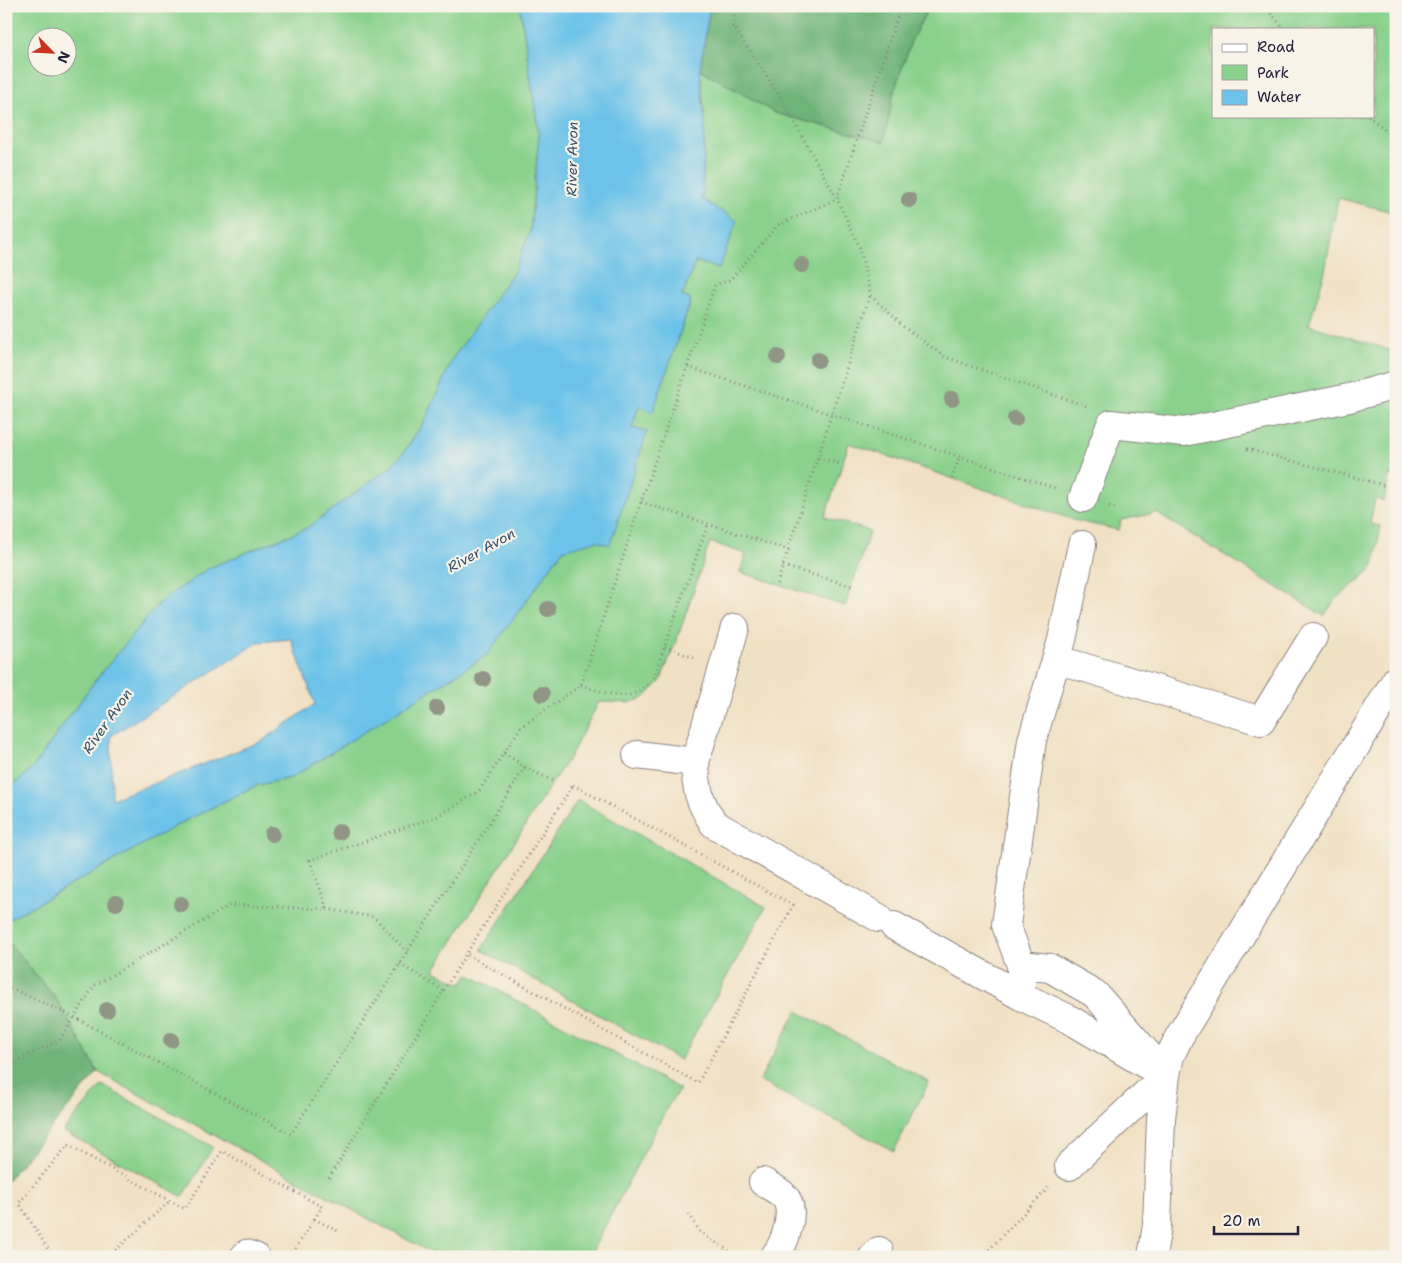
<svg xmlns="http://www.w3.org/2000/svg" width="1402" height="1263" viewBox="0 0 1402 1263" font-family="'Shantell Sans',sans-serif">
	<rect width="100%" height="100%" fill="#f7f3e8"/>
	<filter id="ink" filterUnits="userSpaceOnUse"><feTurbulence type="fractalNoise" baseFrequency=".02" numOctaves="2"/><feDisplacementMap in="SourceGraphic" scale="10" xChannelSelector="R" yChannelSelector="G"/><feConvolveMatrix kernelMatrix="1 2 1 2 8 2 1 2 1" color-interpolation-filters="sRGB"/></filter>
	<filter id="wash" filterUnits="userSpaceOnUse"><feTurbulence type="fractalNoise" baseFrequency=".0096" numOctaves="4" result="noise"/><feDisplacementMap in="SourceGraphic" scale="20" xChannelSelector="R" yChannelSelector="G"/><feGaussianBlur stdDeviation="1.12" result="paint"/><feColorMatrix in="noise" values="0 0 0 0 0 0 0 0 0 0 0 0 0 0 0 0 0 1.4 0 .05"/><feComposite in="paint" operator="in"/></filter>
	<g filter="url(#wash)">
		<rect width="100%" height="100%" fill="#f1e1c4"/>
		<!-- green -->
		<path fill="#89d18c" stroke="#567a64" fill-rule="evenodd" d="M6,6h514l19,131 -9,95 -17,41 -60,85 -27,61 -24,36 -17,16 -78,57 -98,40 -49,34 -66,80 -63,88 -25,21zM38,38h30v30h-30z
			M923,6h473v207l-58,-15 -13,73 -16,54 87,27v124l-7,-1 -5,26 -9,-2 -5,25 11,2 -8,42 -39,33 -10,15 -168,-103 -35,7 -2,10 -42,-9 -228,-78 -24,74 45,14 -25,75 -105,-34 6,-18 -36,-12 -31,92 -19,48 -16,16 -15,5 -30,-1 -30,56 -16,23 -119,190 28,13 6,-10 212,115 -12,17 -79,151h-150l-341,-185 -41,-72 -51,-61v-18l175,-98 76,-38 34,-7 196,-123 76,-105 33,-10 51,-108 -16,-4 8,-22 14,5 38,-110 -9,-4 14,-36 23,8 -17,-69 3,-77 -5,-54 75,44 109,29 10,-51 18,-52 15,-29zM1213,29h160v87h-160z
			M578,800l188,107 -86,153 -199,-110z
			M797,1011l132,71 -35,69 -135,-70z
			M102,1085l111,62 -30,50 -120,-66z"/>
		<!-- forest -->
		<path fill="#6eb378" stroke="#486a5a" d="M710,6h213l4,4 -15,29 -18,52 -10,51 -109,-29 -75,-44z
			M6,939l51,61 41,72 -92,110z"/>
		<!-- water -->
		<path fill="#6cc2e9" stroke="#477292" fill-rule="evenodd" d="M520,6h190l-10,63 5,54 -3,76 35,22 -18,48 -23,-8 -14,35 9,4 -38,112 -14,-6 -7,22 15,4 -37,113 -14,-4 -33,9 -76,105 -196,123 -34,7 -76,38 -175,98v-130l25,-21 63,-88 66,-80 49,-34 98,-40 78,-57 17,-16 24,-36 27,-61 60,-85 17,-41 9,-95zM291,639l24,65 -53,37 -96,38 -54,20 -1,-63 148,-94z"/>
	</g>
	<g filter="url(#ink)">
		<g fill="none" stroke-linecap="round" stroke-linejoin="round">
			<!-- minor casing -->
			<g stroke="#8a8280" stroke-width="30">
				<path id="minor" d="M1083,498l28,-74 73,8 165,-34 47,-13
					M1082,545l-20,95 -30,100 -26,185 15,40 29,3 45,26 71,81
					M735,628l-40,134c1,27 4,40 19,62l165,94
					M1056,659l205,62 52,-84
					M637,755l58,7
					M894,926l127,70
					M1021,965v31l48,23 78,46
					M1069,1166l97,-91
					M763,1182c6,4 15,8 20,13 15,13 2,49 -9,62
					M244,1257l3,-3 8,3
					M873,1257l6,-6
					M1152,1257l5,-32 4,-106 5,-44 4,-19 9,-19 217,-357"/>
			</g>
			<!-- path -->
			<path stroke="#8a8280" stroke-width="3" stroke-dasharray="1 4" stroke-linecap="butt" d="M735,6l-2,20 45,67 59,106 23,49 10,47 34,32 41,30 144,50
				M1264,6l21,23
				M1368,116l28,22
				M688,367l370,122
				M1247,449l140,37
				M818,458l23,6
				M952,479l7,-22
				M641,502l147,48 82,-255
				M1109,506l9,3
				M783,566l69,20
				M777,584l11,-34
				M665,647l32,12
				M581,685c13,5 34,12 48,10 10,-2 17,-9 24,-16l55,-155
				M504,753l21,14 28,14
				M573,785l220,120 -95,178 -232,-129z
				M327,909l47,8 33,35
				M400,964l44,27
				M6,986l68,31 217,117 234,-367
				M6,1066l54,-26 34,-54 136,-81 97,4 -17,-49 128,-44 41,-25 42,-64 60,-42 60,-183 74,-217 15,-5 48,-55 59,-26 64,-193
				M329,1178l137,-224
				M689,1214l11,18 38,25
				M314,1219l24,12
				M53,1257l-34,-54 49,-58 117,64 37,-58 100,56 -32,50
				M108,1257l62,-56
				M982,1257l68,-71"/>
			<!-- minor -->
			<use href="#minor" stroke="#fff" stroke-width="28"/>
		</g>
		<!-- trees -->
		<g fill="#909586">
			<circle cx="909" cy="200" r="8"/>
			<circle cx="802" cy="265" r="8"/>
			<circle cx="778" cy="357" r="8"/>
			<circle cx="818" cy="360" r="8"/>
			<circle cx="952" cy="399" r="8"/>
			<circle cx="1015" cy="419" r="8"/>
			<circle cx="548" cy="609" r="8"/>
			<circle cx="483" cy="679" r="8"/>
			<circle cx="542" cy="694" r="8"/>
			<circle cx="437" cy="708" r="8"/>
			<circle cx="339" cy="832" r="8"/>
			<circle cx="272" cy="834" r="8"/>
			<circle cx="116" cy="903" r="8"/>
			<circle cx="181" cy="904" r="8"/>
			<circle cx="107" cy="1010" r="8"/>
			<circle cx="171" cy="1040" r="8"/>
		</g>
	</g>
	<g text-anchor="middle" stroke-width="4.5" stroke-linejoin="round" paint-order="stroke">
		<!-- water labels -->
		<g font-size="14" font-style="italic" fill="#38526f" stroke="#f7f3e8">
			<text transform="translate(572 159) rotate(-89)" y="5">River Avon</text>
			<text transform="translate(481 550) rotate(-29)" y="5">River Avon</text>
			<text transform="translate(107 721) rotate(-55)" y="5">River Avon</text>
		</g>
	</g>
	<!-- margin -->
	<rect width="1402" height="1263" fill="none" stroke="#f7f3e8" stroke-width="25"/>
	<!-- legend -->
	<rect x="1212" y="28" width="162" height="90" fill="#f7f3e8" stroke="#a29fa3"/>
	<rect x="1222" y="44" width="25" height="8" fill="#ffffff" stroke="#a29fa3"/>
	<text x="1257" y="52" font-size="15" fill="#22223b">Road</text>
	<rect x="1222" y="65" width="25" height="15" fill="#89d18c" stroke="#a29fa3"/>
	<text x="1257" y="78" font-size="15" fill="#22223b">Park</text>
	<rect x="1222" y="90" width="25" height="15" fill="#6cc2e9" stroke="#a29fa3"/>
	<text x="1257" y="102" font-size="15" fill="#22223b">Water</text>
	<!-- north arrow -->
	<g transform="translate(52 52) rotate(114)"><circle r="24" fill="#f7f3e8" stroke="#a29fa3"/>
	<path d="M0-4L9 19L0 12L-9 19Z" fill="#c8321e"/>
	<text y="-8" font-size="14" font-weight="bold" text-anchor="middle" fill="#22223b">N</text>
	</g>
	<!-- scale -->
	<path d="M1214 1226v8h84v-8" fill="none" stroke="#22223b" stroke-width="2.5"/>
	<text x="1222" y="1226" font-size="15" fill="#22223b" stroke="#f7f3e8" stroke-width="4" paint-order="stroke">20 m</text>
</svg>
